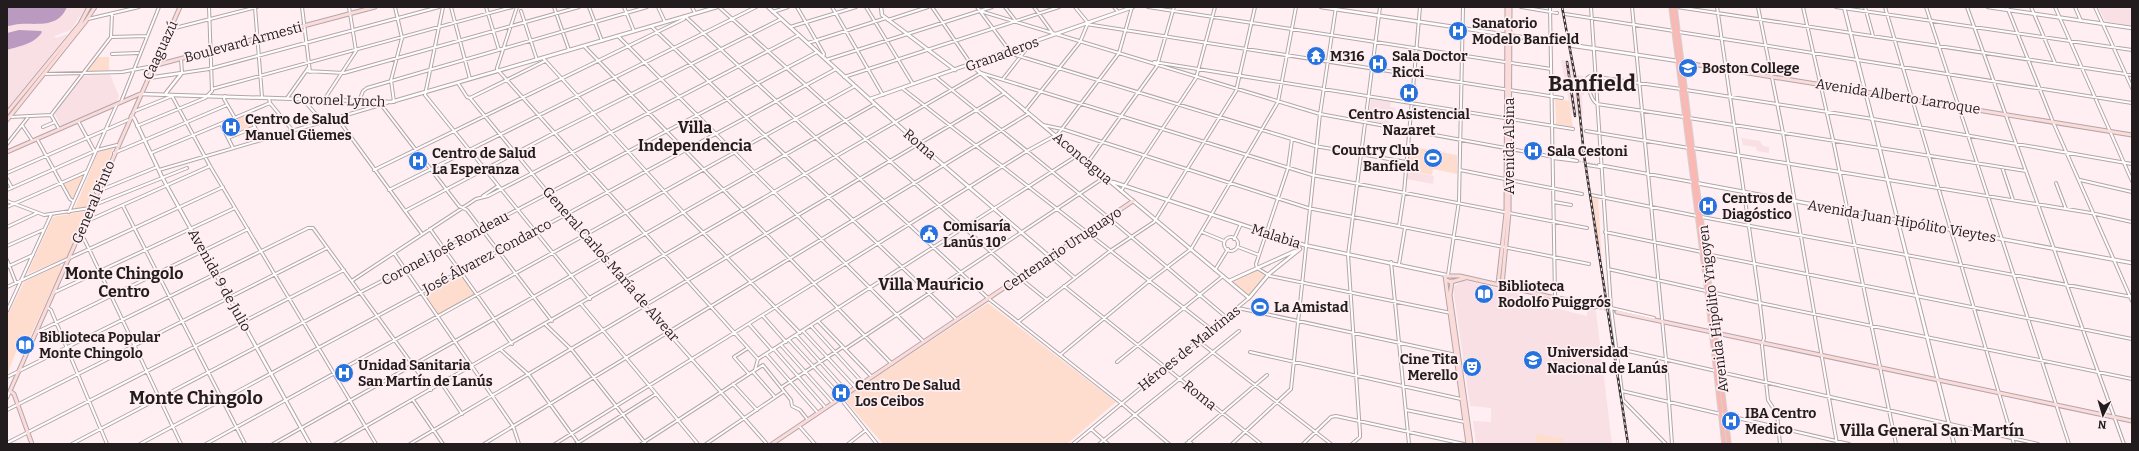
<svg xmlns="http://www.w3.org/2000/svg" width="2139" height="451" viewBox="0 0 2139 451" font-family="Bitter,serif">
	<rect width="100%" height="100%" fill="#ffeff2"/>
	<!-- built -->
	<path fill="#f8e0e5" d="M7,7h79l-15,23 -17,6 2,2 12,-4 -61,75z
		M2098,7h34v19l-27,-5z
		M1561,60l12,1 4,14 6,1 2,10 -1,9h-2l1,20 -12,-2z
		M110,74l9,22 -2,6 -56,24 -7,-13 28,-37z
		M1371,99l20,3 -1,5 6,1 -8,16 -20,-4z
		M1741,138l19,3 3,5 6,1v6l-12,-2 -1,-4 -13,-2z
		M1407,171l27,5 -1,8 -26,-5z
		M1464,280l55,14 13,12 21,4 2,-2 32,8v-9l9,4 16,133 -136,-1 -3,-22 18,1v-14l-21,-2 -17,-119z"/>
	<!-- green -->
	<path fill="#feddcf" d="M95,57h14v15h-25z
		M1555,99l14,2 4,26 -17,-3z
		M246,115l6,11 -21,9 -7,-11z
		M1409,146l48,9v19l-24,-5 -1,6 -17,-3v-3l-7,-1z
		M114,147l-25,59 -15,4 24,-58z
		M81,175l3,1 -9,21 -5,1 -7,-15z
		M1591,197l7,1 4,64z
		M86,211l-19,47 -40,16 26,-57z
		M59,265l4,1 -33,71 -9,2 -14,36v-59l17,-34z
		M1256,270l9,6 -15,19h-3l-15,-12v-2z
		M460,271l17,24 -40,22 -16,-25z
		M988,303l128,99 -49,42h-184l-38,-44 1,-3z
		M1536,434l27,4 1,6h-28z"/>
	<!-- water -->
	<path fill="#bb9ac1" d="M7,7h60c-9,21 -28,16 -47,17 -4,0 -9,2 -13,2z
		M19,30l22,1 1,1c-7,12 -23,14 -35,18v-17z"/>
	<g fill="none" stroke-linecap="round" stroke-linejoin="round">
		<!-- minor-tunnel -->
		<path stroke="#decfd2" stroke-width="2" stroke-dasharray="2 1" stroke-linecap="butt" d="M1576,161l23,4"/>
		<!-- tertiary-tunnel -->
		<path stroke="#decfd2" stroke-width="2.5" stroke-dasharray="2.5 1" stroke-linecap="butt" d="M1549,41l23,4"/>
		<!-- secondary-tunnel -->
		<path stroke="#decfd2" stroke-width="3" stroke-dasharray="3 1.5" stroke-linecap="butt" d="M1595,307l22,5"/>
		<!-- minor casing -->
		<g stroke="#b3a5a8" stroke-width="4">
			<path id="minor" d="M255,7l7,90
				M302,7l8,65
				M443,7l-18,88 165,204
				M451,7l19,72
				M486,7l13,43
				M554,7l15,43
				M589,7l13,34
				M624,7l10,24
				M658,7l7,15
				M692,7l3,6
				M719,7l301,271 27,22
				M797,7l27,47 -1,3
				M832,7l51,88
				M866,7l47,77
				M932,7l39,57
				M977,7l35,47 303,92 91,16
				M1005,7l10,13
				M1034,7l18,25
				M1114,7l4,5
				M1148,7l403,62
				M1521,7l36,6
				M1550,7l5,290
				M1591,7l20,301 12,92 43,44
				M1632,7l34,353 6,84
				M1677,7l455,68
				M1717,7l42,289 5,42 -2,7 6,55 9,14 3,30
				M1758,7l25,126 54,311
				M1803,7l30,133 63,304
				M1836,7l296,43
				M1865,7l8,29
				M1885,7l129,437
				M1926,7l143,437
				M1967,7l157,437
				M2007,7l46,115 79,179
				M2031,7l24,56
				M2055,7l77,174
				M2075,7l6,14
				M2095,7l37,81
				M521,11l16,49
				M980,11l340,103 234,43
				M773,12l15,-5
				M1565,14l109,17
				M88,19l51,-12
				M888,20l40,-13
				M1086,24l476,74
				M651,26l305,293
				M790,27l66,-20
				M171,29l86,-22
				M1679,32l453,71
				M618,36l306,306
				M111,37l36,-1
				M111,37l1,-23
				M1525,39l26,4
				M808,43l78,-25
				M1572,44v2l21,3
				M584,46l308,318
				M112,54l26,-1
				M543,58l140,154 117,121
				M181,59l1,14 27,-4 230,-62
				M826,60l166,-53
				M1154,62l419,67
				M497,68l20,-61
				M497,69l261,290
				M306,71l38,2 235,-66
				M44,74l78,-2 31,-6
				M844,77l215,-70
				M936,77l173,141 117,99
				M1003,79l28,-36
				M458,83l9,14 3,1 132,160 165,186
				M902,88l309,241
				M212,89l300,-82
				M1686,90l187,29 259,45
				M172,96l38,70 166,278
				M225,96l-1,3 11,19
				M269,98l1,5 23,28
				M287,98l22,-31
				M470,98l75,-37
				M306,99v4l17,19
				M324,100l32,-49 -7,-44
				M359,101l4,-10 4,-3 280,-81
				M121,102l38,-95
				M379,102l80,104 8,4 85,111
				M394,102l-3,-22 11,-42 -7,-31
				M1596,103c-6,-5 -8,-17 -9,-25l3,-2 91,13
				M1597,104l87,13
				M135,111l37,-15
				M1025,111l55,-69 8,-19 -13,-16
				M247,113l15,27
				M51,115l60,-78
				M10,117l41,-2 8,14
				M337,118l85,116
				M1689,118l337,53
				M78,121l17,31
				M221,124l12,24
				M22,125l10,15
				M1043,125l19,4 246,79 281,56
				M137,126l68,-28 7,-7 -3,-84
				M43,127l12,-5
				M1586,131l103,17
				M228,138l27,-11
				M37,139l33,60 3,2
				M1292,139l-4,29 -32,96 1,4 13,8 181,37
				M145,140l82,-35
				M7,144l22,-28
				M1693,148l398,65 41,9
				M114,153l31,-13
				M151,153l119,-50
				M1552,155l25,6 -24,-3
				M1088,162l69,-96 17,-59
				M1587,165l13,2
				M1599,165l93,17
				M2002,167l11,33
				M159,170l228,-67
				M374,170l310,-151 1,-3 304,283 132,104 48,41
				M1460,170l45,9
				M7,173l121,-53
				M7,179l5,9
				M1510,180l72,14
				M2080,180l52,12
				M2056,183l10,26
				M7,190l90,-40 20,-5
				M389,190l367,-183
				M1121,191l75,-113 19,-71
				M96,192l61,-25
				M1591,195l106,21
				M483,196l15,-10
				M7,201l37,14 46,-7
				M1554,202l17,3
				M92,206l95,-38
				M123,206l122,238
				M7,207l79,-35
				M405,211l149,-78 227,-114
				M69,212l48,-108
				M1702,217l430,80
				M85,222l125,-56
				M1399,226l5,-33 16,-186
				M7,227l30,-14
				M430,229l82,115
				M1202,232l22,9
				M1605,232l97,20
				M78,237l6,2 5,10 92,195
				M1224 244a7 7 0 1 1 14 0a7 7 0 1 1-14 0Z
				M1234,239l7,-15
				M7,246l36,-16
				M1238,247l21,8
				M394,253l119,173 6,18
				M1706,254l426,85
				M1051,257l24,21
				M7,260l9,23
				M1391,262l18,182
				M1399,264l6,-36
				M7,267l26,-12
				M1608,269l152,34 372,76
				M1215,270l13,-21
				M1448,275l11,-74 4,-194
				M353,280l123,-81 12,-3 311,-161
				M1064,286l197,158
				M7,287l216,-100
				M53,293l182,-85
				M1560,298l34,6 3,3
				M581,304l117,140
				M47,307l4,3 56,134
				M1238,308l218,47
				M1611,308l43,10
				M7,311l44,-96
				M763,316l23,26
				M818,321l54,56
				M1018,322l92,-71 44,-29 82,-131 19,-84
				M749,324l23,26
				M546,325l26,25 74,94
				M811,326l52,57
				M803,331l53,57
				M37,332l211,-103
				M796,335l52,58
				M789,340l48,52
				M1197,340l134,104
				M781,345l52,58
				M748,348l-14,9 15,17
				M1615,348l101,23
				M774,349l52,59
				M845,349l260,-172
				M501,350l28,25 50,69
				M1250,352l211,47
				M766,354l52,59
				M1060,355l89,-74 42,-32 87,-147 18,-95
				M1117,362l106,-86
				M755,370l3,-11 320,-204
				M753,372l22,25
				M1720,372l318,72
				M7,377l301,-149h5l118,162
				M442,384l20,30
				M733,384l24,26
				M782,387l61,-40
				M1622,391l227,53
				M7,398l3,-7
				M840,398l37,46
				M413,400l30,44
				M838,400l-5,-6 10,-6
				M7,410l320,-162
				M1406,410l59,12
				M799,426l16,18
				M1091,429l17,15
				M1189,441l3,3
				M7,443l337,-173
				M72,444l745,-392
				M140,444l696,-375
				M206,444l649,-358
				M273,444l602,-340
				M335,444l646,-371 331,102 275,53
				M410,444l595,-351
				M484,444l544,-330
				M555,444l472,-293 31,-17 61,-81 13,-46
				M576,444l80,-50
				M641,444l122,-79 28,35 1,6 8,4 8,10
				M706,444l77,-52
				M848,444l18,-14
				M1073,444l176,-146
				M1099,444l140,-113
				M1186,444l81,-69
				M1232,444l59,-55 29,-275 16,-107
				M1303,444l28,-27 5,-1 128,28
				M1352,444l8,-7v-4l-12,-178 32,-248"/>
		</g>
		<!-- tertiary casing -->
		<g stroke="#b3a5a8" stroke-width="4.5">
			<path id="tertiary" d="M768,7l151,137 131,113
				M881,7l1,8 73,55
				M1321,7l227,34
				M1844,7l110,437
				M1988,7l144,21
				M1572,45l106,16
				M971,65l278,233 20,-24 31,-25
				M148,78l34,-5
				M166,93l15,-19
				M141,94l250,8 326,-95
				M870,99l263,-92
				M131,116l3,2 28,59 148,267
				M1113,182l191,63 142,30
				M1696,183l436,80
				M1229,281l66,-30"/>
		</g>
		<!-- secondary casing -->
		<g stroke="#b3a5a8" stroke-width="5">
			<path id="secondary" d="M1680,62l452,73
				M153,66l222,-59
				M7,113l73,-89 9,-17
				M7,120l79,-99 9,-14
				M7,152l133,-58
				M1446,280l5,2 14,-4
				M1452,281l-2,14 21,149
				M1498,284l8,-71 1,-206
				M1502,285l7,-72 1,-206
				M1617,312l515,109
				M32,444l-18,-50 -4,-3 170,-384
				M772,444l361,-243
				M1468,444l-23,-168h15l135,31"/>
		</g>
		<!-- primary casing -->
		<g stroke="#d3d2d2" stroke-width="5.5">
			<path id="primary" d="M1671,7l36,284 17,153
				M1675,7l54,437"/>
		</g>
		<!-- minor -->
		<use href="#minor" stroke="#fff" stroke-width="2"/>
		<!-- tertiary -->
		<use href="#tertiary" stroke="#fff" stroke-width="2.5"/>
		<!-- secondary -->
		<use href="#secondary" stroke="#fcdcda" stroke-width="3"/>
		<!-- primary -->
		<use href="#primary" stroke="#fab8b4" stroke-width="3.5"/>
		<!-- rail casing -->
		<g stroke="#393234" stroke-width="2.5">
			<path id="rail" d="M1562,7l15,80 7,68 44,289
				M1567,62l8,54"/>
		</g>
		<!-- rail -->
		<use href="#rail" stroke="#ffeff2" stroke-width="1" stroke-dasharray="3" stroke-linecap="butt"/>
	</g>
	<!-- icons -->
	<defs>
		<g id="hospital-disc" transform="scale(1)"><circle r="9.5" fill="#2772de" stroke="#ffeff2"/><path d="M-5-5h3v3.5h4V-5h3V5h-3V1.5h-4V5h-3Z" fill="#fff"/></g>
		<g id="temple-disc" transform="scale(1)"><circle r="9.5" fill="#2772de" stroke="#ffeff2"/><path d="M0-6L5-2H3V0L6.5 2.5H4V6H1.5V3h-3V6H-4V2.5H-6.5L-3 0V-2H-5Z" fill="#fff"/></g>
		<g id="university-disc" transform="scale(1)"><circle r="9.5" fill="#2772de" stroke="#ffeff2"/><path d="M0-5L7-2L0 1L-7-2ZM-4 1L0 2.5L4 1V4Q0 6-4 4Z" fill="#fff"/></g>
		<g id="stadium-disc" transform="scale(1)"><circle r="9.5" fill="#2772de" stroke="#ffeff2"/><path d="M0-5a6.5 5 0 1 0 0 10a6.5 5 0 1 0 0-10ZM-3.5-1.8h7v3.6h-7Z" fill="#fff"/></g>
		<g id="civic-disc" transform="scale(1)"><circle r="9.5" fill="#2772de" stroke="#ffeff2"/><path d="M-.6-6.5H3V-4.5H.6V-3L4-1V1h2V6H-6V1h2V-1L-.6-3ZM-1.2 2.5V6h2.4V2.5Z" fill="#fff"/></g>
		<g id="library-disc" transform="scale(1)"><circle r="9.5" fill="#2772de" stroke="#ffeff2"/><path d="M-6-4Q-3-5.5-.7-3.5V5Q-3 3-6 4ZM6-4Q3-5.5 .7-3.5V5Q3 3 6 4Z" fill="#fff"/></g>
		<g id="theatre-disc" transform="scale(1)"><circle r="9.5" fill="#2772de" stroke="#ffeff2"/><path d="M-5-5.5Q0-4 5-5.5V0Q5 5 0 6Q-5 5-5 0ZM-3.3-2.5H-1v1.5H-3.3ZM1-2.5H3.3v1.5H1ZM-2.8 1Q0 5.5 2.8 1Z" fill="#fff"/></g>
	</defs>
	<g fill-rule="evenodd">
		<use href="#hospital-disc" x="1458" y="31"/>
		<use href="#temple-disc" x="1316" y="56"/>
		<use href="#hospital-disc" x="1378" y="64"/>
		<use href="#university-disc" x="1688" y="68"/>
		<use href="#hospital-disc" x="1409" y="93"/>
		<use href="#hospital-disc" x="231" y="127"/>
		<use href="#hospital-disc" x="1533" y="151"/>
		<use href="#stadium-disc" x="1433" y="158"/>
		<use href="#hospital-disc" x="418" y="161"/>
		<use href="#hospital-disc" x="1708" y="206"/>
		<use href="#civic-disc" x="929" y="234"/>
		<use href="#library-disc" x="1484" y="294"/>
		<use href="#stadium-disc" x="1260" y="307"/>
		<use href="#library-disc" x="25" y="345"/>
		<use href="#university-disc" x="1533" y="360"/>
		<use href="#theatre-disc" x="1472" y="367"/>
		<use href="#hospital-disc" x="344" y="373"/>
		<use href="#hospital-disc" x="841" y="393"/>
		<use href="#hospital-disc" x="1731" y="421"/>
	</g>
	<g text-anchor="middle" stroke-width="3.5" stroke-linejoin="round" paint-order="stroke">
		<!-- poi labels -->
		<g font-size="14" font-weight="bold" fill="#221c1e" stroke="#ffeff2" text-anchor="start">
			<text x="1472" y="28">Sanatorio<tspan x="1472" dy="16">Modelo Banfield</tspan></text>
			<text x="1330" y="61">M316</text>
			<text x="1392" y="61">Sala Doctor<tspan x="1392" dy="16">Ricci</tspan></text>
			<text x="1702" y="73">Boston College</text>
			<text x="1409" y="119" text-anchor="middle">Centro Asistencial<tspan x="1409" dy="16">Nazaret</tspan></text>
			<text x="245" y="124">Centro de Salud<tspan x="245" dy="16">Manuel Güemes</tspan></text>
			<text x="1419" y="155" text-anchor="end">Country Club<tspan x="1419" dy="16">Banfield</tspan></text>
			<text x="1547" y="156">Sala Cestoni</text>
			<text x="432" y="158">Centro de Salud<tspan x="432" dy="16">La Esperanza</tspan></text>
			<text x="1722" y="203">Centros de<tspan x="1722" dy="16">Diagóstico</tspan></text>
			<text x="943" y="231">Comisaría<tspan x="943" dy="16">Lanús 10°</tspan></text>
			<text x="1498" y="291">Biblioteca<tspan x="1498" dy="16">Rodolfo Puiggrós</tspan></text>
			<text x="1274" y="312">La Amistad</text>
			<text x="39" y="342">Biblioteca Popular<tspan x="39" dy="16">Monte Chingolo</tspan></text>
			<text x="1547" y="357">Universidad<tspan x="1547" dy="16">Nacional de Lanús</tspan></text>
			<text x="1458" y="364" text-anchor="end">Cine Tita<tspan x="1458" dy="16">Merello</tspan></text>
			<text x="358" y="370">Unidad Sanitaria<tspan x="358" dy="16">San Martín de Lanús</tspan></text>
			<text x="855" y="390">Centro De Salud<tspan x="855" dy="16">Los Ceibos</tspan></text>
			<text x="1745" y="418">IBA Centro<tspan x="1745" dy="16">Medico</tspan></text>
		</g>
		<!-- street labels -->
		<g font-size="14" fill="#221c1e" stroke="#ffeff2">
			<text transform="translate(243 42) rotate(-15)" y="5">Boulevard Armesti</text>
			<text transform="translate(160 50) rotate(-65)" y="5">Caaguazú</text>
			<text transform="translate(1002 54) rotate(-20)" y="5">Granaderos</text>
			<text transform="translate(1898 96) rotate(9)" y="5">Avenida Alberto Larroque</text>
			<text transform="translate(339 100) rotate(2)" y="5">Coronel Lynch</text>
			<text transform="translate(920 144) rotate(41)" y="5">Roma</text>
			<text transform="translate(1509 146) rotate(-90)" y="5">Avenida Alsina</text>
			<text transform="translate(1083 158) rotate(40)" y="5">Aconcagua</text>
			<text transform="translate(93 202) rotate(-67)" y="5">General Pinto</text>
			<text transform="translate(1902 221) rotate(10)" y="5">Avenida Juan Hipólito Vieytes</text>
			<text transform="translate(1276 236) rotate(18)" y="5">Malabia</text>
			<text transform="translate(445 248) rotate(-28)" y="5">Coronel José Rondeau</text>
			<text transform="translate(1062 249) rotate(-34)" y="5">Centenario Uruguayo</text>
			<text transform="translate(487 256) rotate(-28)" y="5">José Álvarez Condarco</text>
			<text transform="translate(611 264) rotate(49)" y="5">General Carlos María de Alvear</text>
			<text transform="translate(220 280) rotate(61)" y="5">Avenida 9 de Julio</text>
			<text transform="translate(1713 309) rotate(-97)" y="5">Avenida Hipólito Yrigoyen</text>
			<text transform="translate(1189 348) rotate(-39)" y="5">Héroes de Malvinas</text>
			<text transform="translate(1200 395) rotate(39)" y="5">Roma</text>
		</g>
		<!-- quarter labels -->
		<g font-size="16" font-weight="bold" fill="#221c1e" stroke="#ffeff2">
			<text x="695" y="133">Villa<tspan x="695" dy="18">Independencia</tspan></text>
			<text x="124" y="279">Monte Chingolo<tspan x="124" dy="18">Centro</tspan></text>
			<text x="931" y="290">Villa Mauricio</text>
			<text x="1932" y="436">Villa General San Martín</text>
		</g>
		<!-- district labels -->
		<g font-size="18" font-weight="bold" fill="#221c1e" stroke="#ffeff2">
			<text x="196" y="404">Monte Chingolo</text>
		</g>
		<!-- town labels -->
		<g font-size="22" font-weight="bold" fill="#221c1e" stroke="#ffeff2">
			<text x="1592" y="91">Banfield</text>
		</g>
	</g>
	<!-- border -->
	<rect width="2139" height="451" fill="none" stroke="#221c1e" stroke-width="16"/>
	<!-- north arrow -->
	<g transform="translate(2103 415) rotate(185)" stroke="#ffeff2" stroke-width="3" paint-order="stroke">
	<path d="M0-3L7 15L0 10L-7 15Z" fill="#221c1e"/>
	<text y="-6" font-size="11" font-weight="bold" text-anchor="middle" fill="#221c1e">N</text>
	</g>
</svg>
